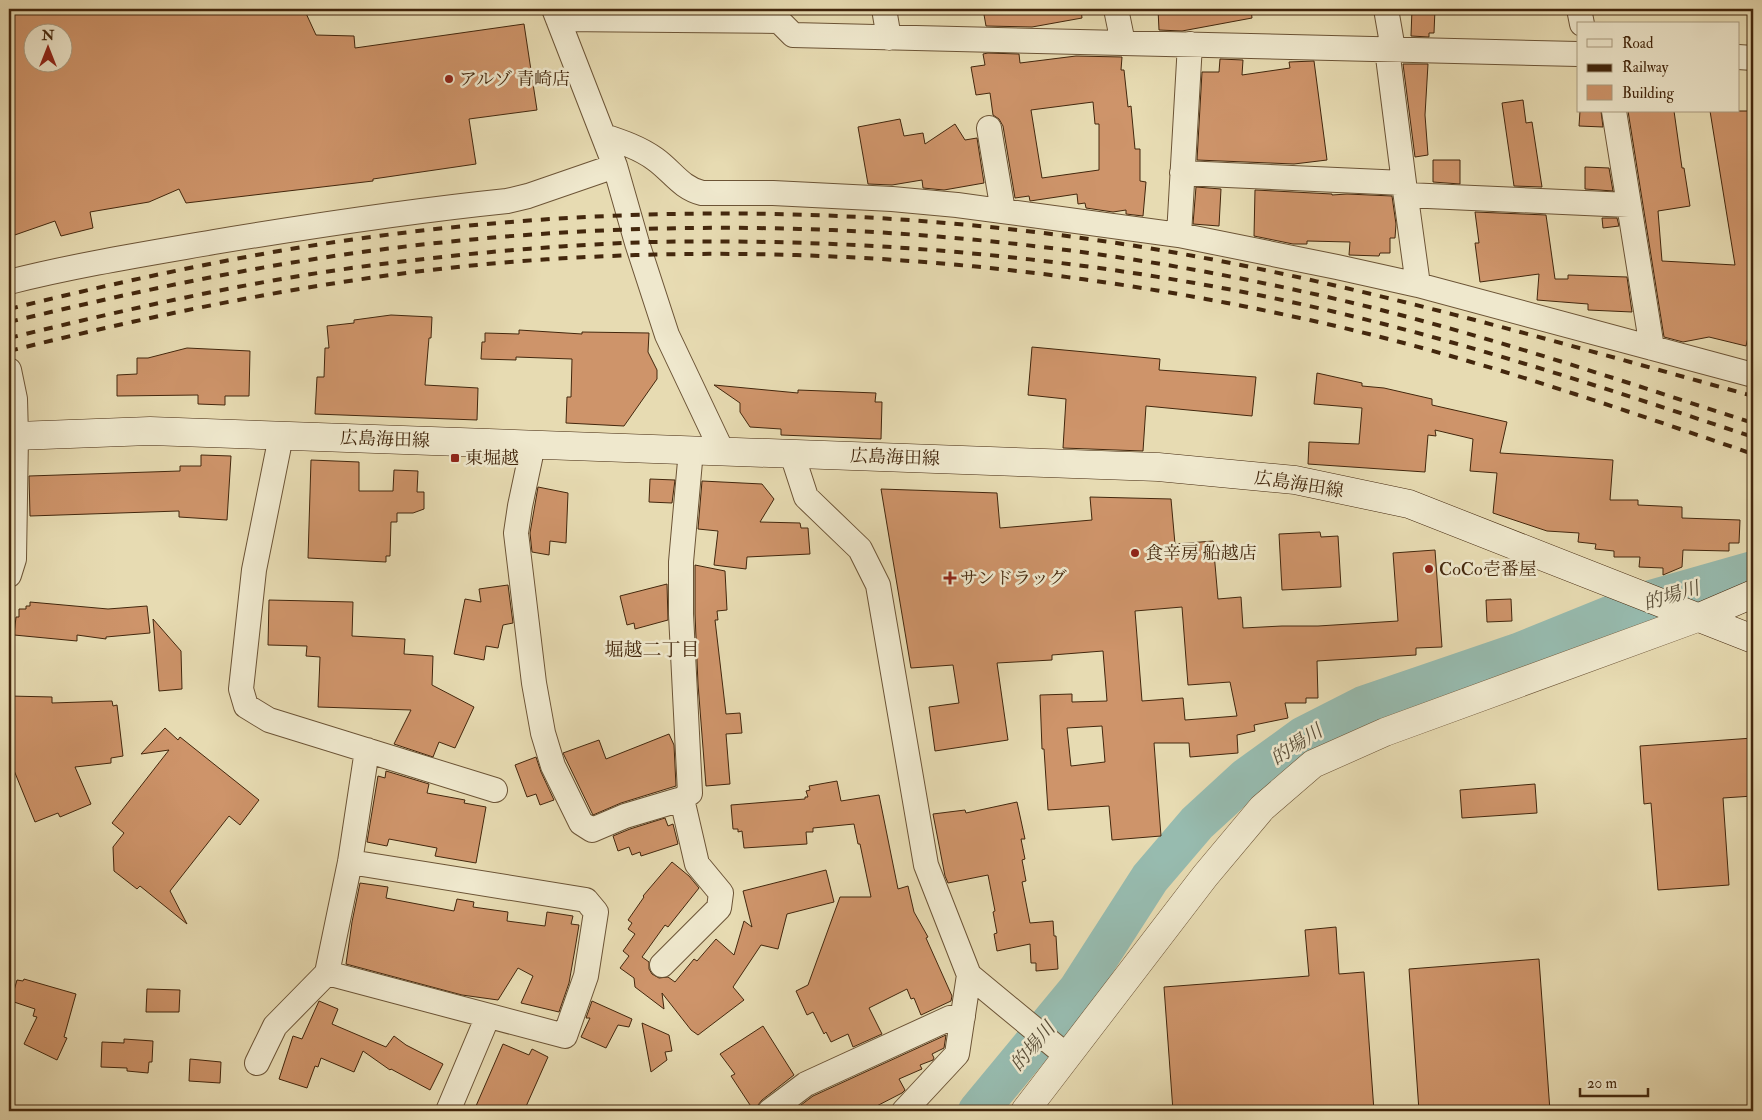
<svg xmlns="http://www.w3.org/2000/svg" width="1762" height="1120" viewBox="0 0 1762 1120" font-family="'IM FELL Double Pica','Noto Serif JP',serif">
	<rect width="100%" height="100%" fill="#e7dbb2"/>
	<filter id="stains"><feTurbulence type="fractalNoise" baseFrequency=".004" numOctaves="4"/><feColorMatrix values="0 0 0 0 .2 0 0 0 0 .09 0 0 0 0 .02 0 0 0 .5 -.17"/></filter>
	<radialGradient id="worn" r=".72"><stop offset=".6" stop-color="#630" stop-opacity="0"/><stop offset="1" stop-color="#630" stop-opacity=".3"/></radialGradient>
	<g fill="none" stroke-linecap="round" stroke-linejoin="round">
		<!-- river -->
		<path stroke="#97bbaf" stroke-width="40" d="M978,1111l100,-121 72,-112 47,-55 49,-45 58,-42 59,-30 155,-53 126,-51 109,-31"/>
	</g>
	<!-- building -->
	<path fill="#ce946a" stroke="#43270d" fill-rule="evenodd" d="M9,9h295l12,26 38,1 1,12 169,-24 13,86 -68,9 7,45 -103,15v2l-187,22 -7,-14 -30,13 -59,10 3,16 -32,8 -6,-15 -46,16zM32,32h30v30h-30z
		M983,9h98l1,9 -50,9 -46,-1z
		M1158,9h93l1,9 -70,13 -23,-1z
		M1412,9h23l-1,24h-5v4l-18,-1z
		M988,53l31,1 1,9 56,-7 46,1 -1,13h3l4,37 3,-1 4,43h5v32l6,1 -3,34 -17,-2v-4l-13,2 -27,-4 -1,-5 -7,1 -1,-10 -47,7 -1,-5 -14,2 -12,-72 -4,-7 -6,-4 -3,-22 -14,2 -5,-28 14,-2 -2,-11zM1093,102l2,22h4v46l-57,8 -11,-68z
		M1220,59l23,1 -1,15 48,-7 -1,-6 25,-1 13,99 -33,4 -97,-4 5,-88h17z
		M1403,64h25l-3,51 3,40 -13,2z
		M1523,100l3,23 6,-1 10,65 -28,-1 -12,-83z
		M1580,111h21l2,16 -24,-1z
		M1628,111h46l8,57h2l6,38 -32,5 4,50 73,4 -25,-154h43v204l-7,31 -37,-9 -26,5 -19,-5z
		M900,119l4,17 19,-3 2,11 30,-20 10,16 12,-2 7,45 -40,7 -21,-2 -1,-8 -30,5 -24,-1 -10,-57z
		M1433,160h27v24l-27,-2z
		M1585,167l24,1 4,23 -28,-2z
		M1196,187l25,2 -2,37 -26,-2z
		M1255,190l77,4v1l15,-1 45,2 4,28 -1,14h-5v15h-10l-1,3 -30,-1 1,-13 -43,-1v3h-14l-39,-8z
		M1475,212l71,3 9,64h13v-4l59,2 5,35 -44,-2v-6l-51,-4 2,-26 -59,8 -5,-39h4z
		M1602,218h15l2,8 -16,2z
		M391,315l41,2 -1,21h-2l-4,47 53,3 -1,32 -162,-6 2,-37h7l1,-29h4l-2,-22 27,-3v-3z
		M519,330l63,4v-2l67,1 -1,19 9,18v9l-33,47 -58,-3 1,-26h4l1,-38 -56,-2v3l-35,-1 1,-17h3v-9l34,1z
		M1032,347l128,12 -1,11 97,7 -4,39 -106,-10 -3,45 -80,-3 3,-49 -38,-4z
		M187,348l63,3 -1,45h-24v9l-27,-1v-9l-81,1v-21l20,-1v-16h11z
		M1317,373l45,10v3l22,2 48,11v6l75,17 -7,31 113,7 -3,40h28v5l44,2v11l58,2 -1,23h-10v8l-46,-1 -1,17 -19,8v-7l-24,-1 1,-10h-26v-6l-19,-2 1,-5 -18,-2 1,-9 -32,-2 -54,-18 4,-40 -27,-2 3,-32 -38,-9 1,6 -8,-1 -3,37 -117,-8 1,-22 50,2 3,-36 -48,-4z
		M714,385l84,8v-3l78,3 -1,9h7l-1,37 -100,-4v-6l-31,-2 -10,-15v-9z
		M201,455l30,1 -4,64 -48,-3v-6l-149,5 -1,-40 151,-5v-5h21z
		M311,460l48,2v29h34l1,-21 24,1 -1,21h7v17l-11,4h-16v9h-6l-1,34h-4v6l-78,-4z
		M650,479l25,1 -3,23 -23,-1z
		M702,481l60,3 12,15 -14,23 40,1 1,5h7l2,26 -63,3 -1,12 -32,-4 4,-34 -20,-2z
		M538,487l30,6 -2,50 -16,-2 -1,14 -17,-3 -2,-19z
		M881,489l116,4 3,35 92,-8 -2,-23 81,2 4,45 38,-3 5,58 23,-2 2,31 39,-2h36l80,-5 -5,-68 42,-3 7,97 -26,1v7l-99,6 1,37h-12v5h-21l3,15 -34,7 1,6 -18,4 1,18 -48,4 -1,-14h-35l7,93 -49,4 -3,-34 -61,4 -4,-61h-2l-2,-54 32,-1v8l35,-1 -4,-50 -51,4v5l-55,3 11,77 -73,11 -6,-44 30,-4 -6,-38 -42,3zM1182,607l6,78 42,-3 7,34 -52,4 -2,-22 -41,3 -7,-90zM1102,726l3,36 -34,4 -4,-38z
		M1320,532l1,5 17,-1 3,51 -59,3 -3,-56z
		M695,565l30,6 2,39 -10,1 1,9h-3l11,94 14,-1 2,20 -16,1 4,50 -24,2 -8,-102 -3,-70z
		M667,584l1,36 -33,9 -1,-6 -7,2 -7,-29z
		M508,585l5,38 -10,2 -5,23 -12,-2 -2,14 -30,-6 11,-55 16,3 -2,-13z
		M1511,599l1,22 -25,1 -1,-22z
		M269,600l84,2 -1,34 53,3 -1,15 29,2 -1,29 42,22 -19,41 -16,-6 -6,15 -39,-13 17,-34 -93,-3 2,-50 -14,-1 1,-10 -39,-1z
		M30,602l78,7 39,-3 3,27 -44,4v2l-29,-4v6l-63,-6 2,-18h3v-8h7v-3h4z
		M153,619l28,32 1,38 -23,2z
		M9,696l43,1v6l60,-2 1,5 4,-1 6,51 -12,2v5l-36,4 16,37 -31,13 -2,-4 -23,9 -22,-54h-4z
		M165,728l13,12 2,-3 79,63 -19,25 -11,-9 -59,75 17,33 -47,-38 -3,3 -23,-18 -1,-24 11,-14 -12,-10 57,-73 -28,4z
		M669,734l5,11 2,41 -55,17 -28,12 -1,-2 -29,-60 36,-13 7,19z
		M1753,738v58l-30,2 6,87 -71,5 -7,-87 -7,1 -4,-58z
		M536,757l5,15 13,28 -14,5 -4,-11 -9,3 -12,-32z
		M386,771l43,13 -2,9 38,7 -1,3 22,4 -10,56 -41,-7 2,-8 -48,-9 -2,7 -20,-4 11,-66 7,2z
		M837,781l4,20 38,-6 19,94 10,-3 6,26 14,25 -2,1 26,58 -1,5 -30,14 -7,-17 -3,1 -4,-10 -38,19 13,26 -29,13 -5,-13 -17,8 -5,-10 -2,2 -11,-22 -6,3 -11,-24 12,-6 32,-88h31l-11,-53h-2l-4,-20 -41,4v4h-7l1,12 -63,4 -2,-17 -4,1v-3h-5l-2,-24 74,-6v-2h3l-2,-6 4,-1 -1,-4z
		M1535,784l2,29 -75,5 -2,-28z
		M1017,802l8,37h-4l4,20 -3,1 4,21 -4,1 8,41 23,-2 1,15h2l2,33 -22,2v-8h-5l-1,-19 -33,7 -3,-17 3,-1 -4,-21 2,-1 -7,-36 -40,8 -3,-7 -12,-62 32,-4 1,3z
		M665,818l3,8 5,-2 5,20 -37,12 -1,-4 -8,3 -3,-8 -11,4 -5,-15 17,-7z
		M672,862l17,14 10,12 -31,39 -3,-2 -23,32 7,5v7l3,5 7,4 9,-1 7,5 19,-23 3,2 19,-22 18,16 10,-34 8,6 -9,-36 83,-21 8,32 -47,12 -9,35 -17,-4 -28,42 11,13 -46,35 -7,-5 -29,-37 2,16 -29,-22 -1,-9 -14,-10 9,-12 -6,-5 12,-17 -7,-5 4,-6 -4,-3 16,-23 -1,-1z
		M360,883l28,4 -2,11 68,13 3,-12 17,3 -1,5 35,5 -1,9 38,5 2,-14 26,4 -2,8 8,1 -4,24 -6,34 -10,29 -38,-9 12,-27 -15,-8 -20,32 -36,-5 -116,-31 6,-42z
		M1336,927l3,47 25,-2 10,139h-201l-9,-124 145,-11 -4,-46z
		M1539,959l11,152h-131l-10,-142z
		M24,979l52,15 -12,43 3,1 -10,22 -33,-16 13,-27 -4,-1 2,-7 -24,-8 6,-21 6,1z
		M147,989l33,1 -1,22h-33z
		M319,1001l19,8 -6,15 54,23 8,-11 12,9 37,19 -13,26 -39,-21 -1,1 -27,-19 -9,21 -33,-14 -3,9 -3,-1 -8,22 -28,-9 14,-43 9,3z
		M592,1001l40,18 -3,8 -11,-2 -12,23 -25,-11 9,-19h-4z
		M642,1023l27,12 3,16 -7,1 2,8 -16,12z
		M763,1026l31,49 -32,25 -4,5 -2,6h-2l-23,-35 4,-2 -15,-20z
		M946,1035l-2,13 -12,6 2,4 -1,2 -13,5 2,4 -23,10 6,11 -3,3 -35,18h-74l20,-15z
		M124,1039l29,2 -1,21h-3l-1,11 -21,-2v-3l-26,-1 1,-25 22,1z
		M503,1044l26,11 3,-6 16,8 -24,54h-39l-9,-5z
		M190,1059l31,3 -1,21 -31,-2z"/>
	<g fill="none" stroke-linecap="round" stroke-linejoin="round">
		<!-- minor casing -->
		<g stroke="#6c5436" stroke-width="26">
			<path id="minor" d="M554,9l61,157 22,77 30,92 55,116
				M884,9l5,29
				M1116,9l7,34
				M1386,9l7,40
				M1579,9l3,15
				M558,19l221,2 14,14 785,19
				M1738,57l15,1
				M1614,111l38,237
				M989,128l14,83
				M604,136c18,6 36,12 51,23 17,12 26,29 47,34h71l119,6 65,6 222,30 158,32 81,18 335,90
				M1182,173l222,10 -17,-134
				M1404,183l14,102
				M1406,195l223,10
				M1179,235l11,-191
				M9,282c67,-17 136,-28 205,-40 97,-16 195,-31 293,-41l21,-5 87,-30
				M9,370l6,29 1,37 -2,123 -5,16
				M281,436l-27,134 -13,119 5,17 23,14 226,70
				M533,445l-13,61 -4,27 18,150 9,50 10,33 28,57 11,7 33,-14 57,-17
				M792,454l14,43 54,52 18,36 48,280 43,110 98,81
				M662,965l57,-57 2,-15 -24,-29 -15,-65 8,-6 -9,-179v-52l10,-112
				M327,973l238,63 21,-60 10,-64 -10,-12 -236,-38
				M257,1063l18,-37 52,-53 23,-111 17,-112
				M448,1111l40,-95
				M770,1111l36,-27 144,-66 13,-1
				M904,1111l53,-57 12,-79"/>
		</g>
		<!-- tertiary casing -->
		<g stroke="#6c5436" stroke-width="29">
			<path id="tertiary" d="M1025,1111l180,-235 57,-68 51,-44 72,-32 312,-114"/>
		</g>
		<!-- secondary casing -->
		<g stroke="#43270d" stroke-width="29">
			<path id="secondary" d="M9,437l7,-1 134,-5 1008,36 137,13 114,24 344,135
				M1697,618l56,-24"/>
		</g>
		<!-- minor -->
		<use href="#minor" stroke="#efe8cd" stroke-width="24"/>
		<!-- tertiary -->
		<use href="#tertiary" stroke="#efe8cd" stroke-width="28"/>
		<!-- secondary -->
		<use href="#secondary" stroke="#efe8cd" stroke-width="28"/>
		<!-- rail -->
		<path stroke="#43270d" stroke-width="4" stroke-dasharray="9 9" stroke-linecap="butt" d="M9,309c89,-22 179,-42 270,-58 297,-51 607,-50 904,3 193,35 381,90 570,142
			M9,322c124,-30 249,-57 376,-73 302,-38 608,-25 906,40 157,33 309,85 462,134
			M9,338c115,-28 232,-55 350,-71 97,-13 195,-22 293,-25 196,-4 393,12 586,49 176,34 346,90 515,146
			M9,351c165,-41 331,-75 501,-89 264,-21 531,-1 790,56 154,33 304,85 453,136"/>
	</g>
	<!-- markers -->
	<g fill="#8f2418" stroke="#efe8cd" stroke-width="2">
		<circle cx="449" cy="79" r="5"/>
		<rect x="450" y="453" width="10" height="10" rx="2.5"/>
		<circle cx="1135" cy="553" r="5"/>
		<circle cx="1429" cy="569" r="5"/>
		<path d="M947.5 570.5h5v5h5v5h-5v5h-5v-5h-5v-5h5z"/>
	</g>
	<g text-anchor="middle" stroke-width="5" stroke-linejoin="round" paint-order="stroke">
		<!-- poi labels -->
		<g font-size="18" fill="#43270d" stroke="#efe8cd" text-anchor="start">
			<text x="459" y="85">アルゾ 青崎店</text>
			<text x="465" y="464">東堀越</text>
			<text x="1145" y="559">食辛房 船越店</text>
			<text x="1439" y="575">CoCo壱番屋</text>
			<text x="960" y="584">サンドラッグ</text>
		</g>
		<!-- street labels -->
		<g font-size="18" fill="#43270d" stroke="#efe8cd">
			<text transform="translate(385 439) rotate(2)" y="6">広島海田線</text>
			<text transform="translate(895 457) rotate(2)" y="6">広島海田線</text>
			<text transform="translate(1299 484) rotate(9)" y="6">広島海田線</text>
		</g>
		<!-- water labels -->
		<g font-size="19" font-style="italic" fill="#584c36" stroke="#efe8cd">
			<text transform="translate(1671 595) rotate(-17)" y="7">的場川</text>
			<text transform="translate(1296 744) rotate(-33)" y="7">的場川</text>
			<text transform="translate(1032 1046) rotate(-50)" y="7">的場川</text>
		</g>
		<!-- neighbourhood labels -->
		<g font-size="19" fill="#43270d" stroke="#efe8cd">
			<text x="652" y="656">堀越二丁目</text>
		</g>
	</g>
	<!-- margin -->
	<rect width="1762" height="1120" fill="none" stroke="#e7dbb2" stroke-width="30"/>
	<rect x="10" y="10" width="1742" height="1100" fill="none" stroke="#43270d" stroke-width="2.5"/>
	<rect x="15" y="15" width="1732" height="1090" fill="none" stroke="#43270d"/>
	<!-- legend -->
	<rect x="1577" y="22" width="162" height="90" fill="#efe8cd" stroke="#aa9b80"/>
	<rect x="1587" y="39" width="25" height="8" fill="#efe8cd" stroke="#aa9b80"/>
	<text x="1622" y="48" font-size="15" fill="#43270d">Road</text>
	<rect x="1587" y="64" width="25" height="8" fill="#43270d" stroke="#aa9b80"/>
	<text x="1622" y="72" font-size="15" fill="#43270d">Railway</text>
	<rect x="1587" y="85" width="25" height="15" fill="#ce946a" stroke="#aa9b80"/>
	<text x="1622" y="98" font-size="15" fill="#43270d">Building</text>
	<!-- north arrow -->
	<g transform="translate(48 48)"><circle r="24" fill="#efe8cd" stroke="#aa9b80"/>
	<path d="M0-4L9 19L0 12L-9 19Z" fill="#8f2418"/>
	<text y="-8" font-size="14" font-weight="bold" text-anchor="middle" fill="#43270d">N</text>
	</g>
	<!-- scale -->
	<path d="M1580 1088v8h68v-8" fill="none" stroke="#43270d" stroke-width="2.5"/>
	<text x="1587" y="1088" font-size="15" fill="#43270d" stroke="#efe8cd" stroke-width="4" paint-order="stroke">20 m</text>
	<rect width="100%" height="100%" filter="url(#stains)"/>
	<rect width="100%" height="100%" fill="url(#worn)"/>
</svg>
